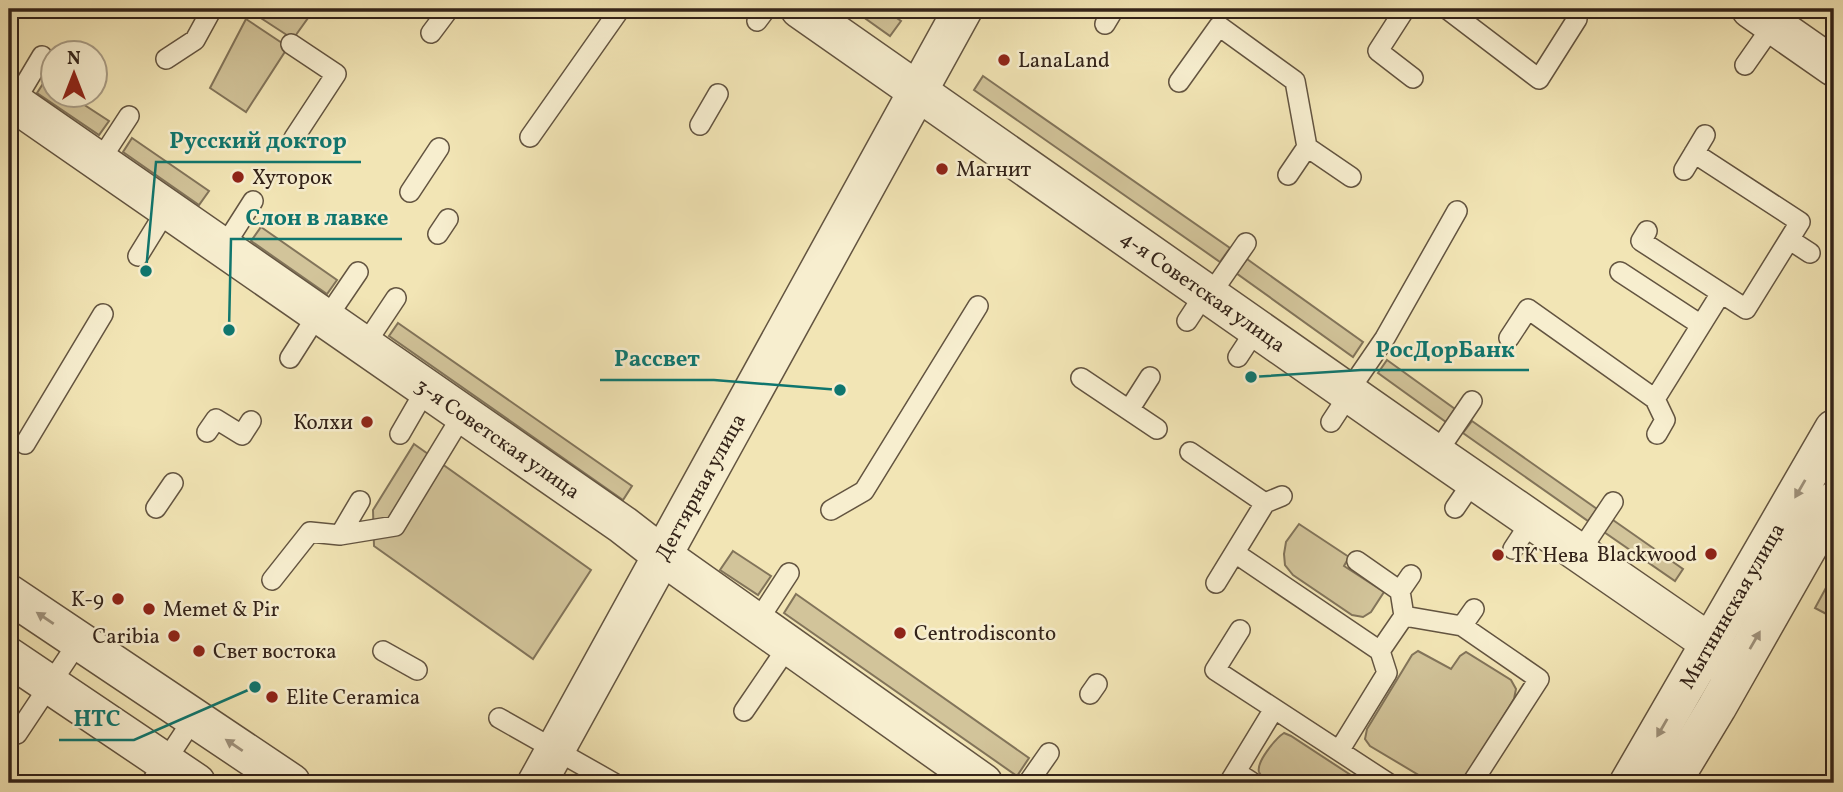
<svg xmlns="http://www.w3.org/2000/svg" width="1843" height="792" viewBox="0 0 1843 792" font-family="Vollkorn,serif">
	<rect width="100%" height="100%" fill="#f2e5b5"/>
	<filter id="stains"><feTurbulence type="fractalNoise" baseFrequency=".00286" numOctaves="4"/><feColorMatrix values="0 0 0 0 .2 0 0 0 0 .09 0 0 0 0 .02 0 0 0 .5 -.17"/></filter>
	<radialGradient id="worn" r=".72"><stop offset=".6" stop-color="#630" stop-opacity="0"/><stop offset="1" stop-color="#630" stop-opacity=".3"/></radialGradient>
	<!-- green -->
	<path fill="#d2c49a" stroke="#82745a" stroke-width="2" d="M252,9h41l15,9 -15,21 -43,-28z
		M852,9h32l17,12 -11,15z
		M246,19l42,28 -42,65 -36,-24z
		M983,76l247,172 -10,14 -246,-172z
		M46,79l6,4v11l17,1 40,26 -10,14 -62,-42z
		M132,138l77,53 -10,14 -76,-53z
		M261,227l76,53 -10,14 -76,-53z
		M1247,259l116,83 -10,15 -117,-84z
		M398,323l234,163 -9,14 -234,-164z
		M1387,360l68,49 -9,13 -68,-49z
		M1472,421l125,88 -9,12 -125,-88z
		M414,444l177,126 -58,89 -159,-113 -1,-36z
		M1613,520l70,49 -8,12 -71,-49z
		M1299,524l50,33 -5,9 40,26 -13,20 -8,5 -11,-2 -59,-40 -8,-10 -1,-11 2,-12z
		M733,551l38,25 -13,19 -38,-25z
		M1834,573v45l-19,-10z
		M796,594l233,164 -12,18 -233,-163z
		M1418,651l33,18 9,-13 6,-4 45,28 5,9 -2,10 -51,84h-31l-62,-37 -5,-7 2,-10 45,-74z
		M1284,733l7,3 72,47h-90c-5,-3 -12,-6 -14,-11 -3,-10 17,-34 25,-39z"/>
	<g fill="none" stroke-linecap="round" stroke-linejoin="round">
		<!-- service casing -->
		<g stroke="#635440" stroke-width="22">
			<path id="service" d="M1405,9l-27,42 35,27
				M1447,9l92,70 38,-60
				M757,21l9,-12
				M1105,24l9,-15
				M431,33l18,-24
				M291,44l45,30 -42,64
				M166,59l29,-19 17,-31
				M1745,65l28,-40
				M1179,82l40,-56 76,55 12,66 44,30
				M14,103l28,-47
				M700,125l18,-31
				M530,137l88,-125
				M99,162l30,-46
				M1684,170l21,-35
				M1288,175l19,-28
				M410,192l29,-44
				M1647,231l-6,10 105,68 54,-87 -106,-69
				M438,234l10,-15
				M1790,240l20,13
				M223,248l30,-47
				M138,256l29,-47
				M1620,272l81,53
				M1210,295l36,-52
				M326,319l32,-47
				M1187,321l19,-29
				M1509,338l19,-29 127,90 10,21 -8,14
				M364,346l32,-48
				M1238,357l19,-29
				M290,358l28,-44
				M1081,378l76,51
				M1348,392l37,-54 72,-127
				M1655,399l66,-106
				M1129,410l21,-33
				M1331,422l19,-29
				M207,432l9,-13 26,16 9,-14
				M400,434l26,-45
				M25,444l78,-130
				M1190,452l75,51 -49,80
				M1436,454l36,-53
				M1265,503l17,-7
				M156,508l17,-25
				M1455,508l19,-28
				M831,510l33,-19 114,-185
				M340,535l20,-34
				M1513,549l19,-29
				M1235,553l145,98
				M1579,553l34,-51
				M1357,561l43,30 4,25 58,10 77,53 -67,104
				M272,580l38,-48 30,3 55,-9 68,-112
				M1400,591l11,-16
				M757,622l32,-49
				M1462,626l12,-17
				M1240,630l-25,40 173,113
				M383,651l34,19
				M1090,694l7,-10
				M744,711l45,-66
				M499,718l115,65
				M17,734l62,-93
				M1339,751l48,-78 -7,-22 24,-35
				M1236,772l17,11
				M151,783l43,-65
				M1028,783l21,-30
				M1229,783l45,-74"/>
		</g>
		<!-- minor casing -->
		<g stroke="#635440" stroke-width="41">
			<g id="minor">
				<path id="s1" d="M800,9l636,445 274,189 18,28"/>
				<path d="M1751,9l83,58"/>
				<path id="s2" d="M9,99l614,426 40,31 320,227"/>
				<path id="s3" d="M537,783l426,-774"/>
			</g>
		</g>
		<!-- tertiary casing -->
		<g stroke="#635440" stroke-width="41">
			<g id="tertiary">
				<path d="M9,594l282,189"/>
				<path d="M9,657l187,126"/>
				<path id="s4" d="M1629,783l205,-354"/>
				<path d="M1671,783l46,-76 117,-206"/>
			</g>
		</g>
		<!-- service -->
		<use href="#service" stroke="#f7eecf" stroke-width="19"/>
		<!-- minor -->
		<use href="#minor" stroke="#f7eecf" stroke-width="38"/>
		<!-- tertiary -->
		<use href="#tertiary" stroke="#f7eecf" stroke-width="38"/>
	</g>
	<!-- one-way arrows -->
	<defs><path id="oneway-solid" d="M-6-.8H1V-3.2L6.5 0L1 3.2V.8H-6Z" transform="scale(1.75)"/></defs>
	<g fill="#9f937d">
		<use href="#oneway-solid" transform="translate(1800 489) rotate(120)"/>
		<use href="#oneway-solid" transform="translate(45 618) rotate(-146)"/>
		<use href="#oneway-solid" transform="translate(1755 640) rotate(-60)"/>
		<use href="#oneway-solid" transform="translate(1662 728) rotate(120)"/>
		<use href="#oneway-solid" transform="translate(234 745) rotate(-146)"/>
	</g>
	<!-- markers -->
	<g fill="#8f2418" stroke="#f7eecf" stroke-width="2.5">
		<circle cx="1004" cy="60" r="7"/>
		<circle cx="942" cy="169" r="7"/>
		<circle cx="238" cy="177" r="7"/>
		<circle cx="367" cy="422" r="7"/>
		<circle cx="1711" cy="554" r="7"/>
		<circle cx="1498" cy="555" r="7"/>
		<circle cx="118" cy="599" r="7"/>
		<circle cx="149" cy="609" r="7"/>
		<circle cx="900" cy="633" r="7"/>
		<circle cx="174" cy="636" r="7"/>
		<circle cx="199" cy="651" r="7"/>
		<circle cx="272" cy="697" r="7"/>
	</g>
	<g text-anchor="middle" stroke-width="5" stroke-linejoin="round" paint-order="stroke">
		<!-- poi labels -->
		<g font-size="21" fill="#332319" stroke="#f7eecf" text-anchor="start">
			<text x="1018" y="67">LanaLand</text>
			<text x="956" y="176">Магнит</text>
			<text x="252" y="184">Хуторок</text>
			<text x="353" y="429" text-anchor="end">Колхи</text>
			<text x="1697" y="561" text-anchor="end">Blackwood</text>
			<text x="1512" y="562">ТК Нева</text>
			<text x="104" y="606" text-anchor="end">K-9</text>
			<text x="163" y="616">Memet &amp; Pir</text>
			<text x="914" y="640">Centrodisconto</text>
			<text x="160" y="643" text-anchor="end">Caribia</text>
			<text x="213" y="658">Свет востока</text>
			<text x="286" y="704">Elite Ceramica</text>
		</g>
		<!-- street labels -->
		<g font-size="21" fill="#332319" stroke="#f7eecf">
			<text dy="7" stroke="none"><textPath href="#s1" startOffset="492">4-я Советская улица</textPath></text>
			<text dy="7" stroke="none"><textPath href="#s2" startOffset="595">3-я Советская улица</textPath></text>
			<text dy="7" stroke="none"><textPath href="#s3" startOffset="338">Дегтярная улица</textPath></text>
			<text dy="7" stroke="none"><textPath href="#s4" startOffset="205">Мытнинская улица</textPath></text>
		</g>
	</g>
	<!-- callouts -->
	<path fill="none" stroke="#0f766e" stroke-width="2.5" d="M146 271L156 162H361M229 330L231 239H402M1251 377L1361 370H1529M840 390L714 380H600M255 687L134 740H59"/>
	<g fill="#0f766e" stroke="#f7eecf" stroke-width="2.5">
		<circle cx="146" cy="271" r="7"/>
		<circle cx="229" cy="330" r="7"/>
		<circle cx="1251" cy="377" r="7"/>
		<circle cx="840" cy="390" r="7"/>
		<circle cx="255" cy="687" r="7"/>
	</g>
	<g font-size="23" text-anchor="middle" font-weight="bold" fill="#0f766e" stroke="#f7eecf" stroke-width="5" stroke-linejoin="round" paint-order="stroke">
		<text x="258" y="148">Русский доктор</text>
		<text x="317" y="225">Слон в лавке</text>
		<text x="1445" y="357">РосДорБанк</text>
		<text x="657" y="366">Рассвет</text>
		<text x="97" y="726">HTC</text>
	</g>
	<!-- margin -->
	<rect width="1843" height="792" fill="none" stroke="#f2e5b5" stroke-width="35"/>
	<rect x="10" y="10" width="1822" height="771" fill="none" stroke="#332319" stroke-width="3.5"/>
	<rect x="18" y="18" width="1808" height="757" fill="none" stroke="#332319" stroke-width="2"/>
	<!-- north arrow -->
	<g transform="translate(74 74)"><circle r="33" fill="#f7eecf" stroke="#a99d86" stroke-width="2"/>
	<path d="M0-5L12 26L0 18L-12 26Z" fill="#8f2418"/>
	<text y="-10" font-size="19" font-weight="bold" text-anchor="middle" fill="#332319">N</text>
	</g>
	<rect width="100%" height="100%" filter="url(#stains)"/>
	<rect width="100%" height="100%" fill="url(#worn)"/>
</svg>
